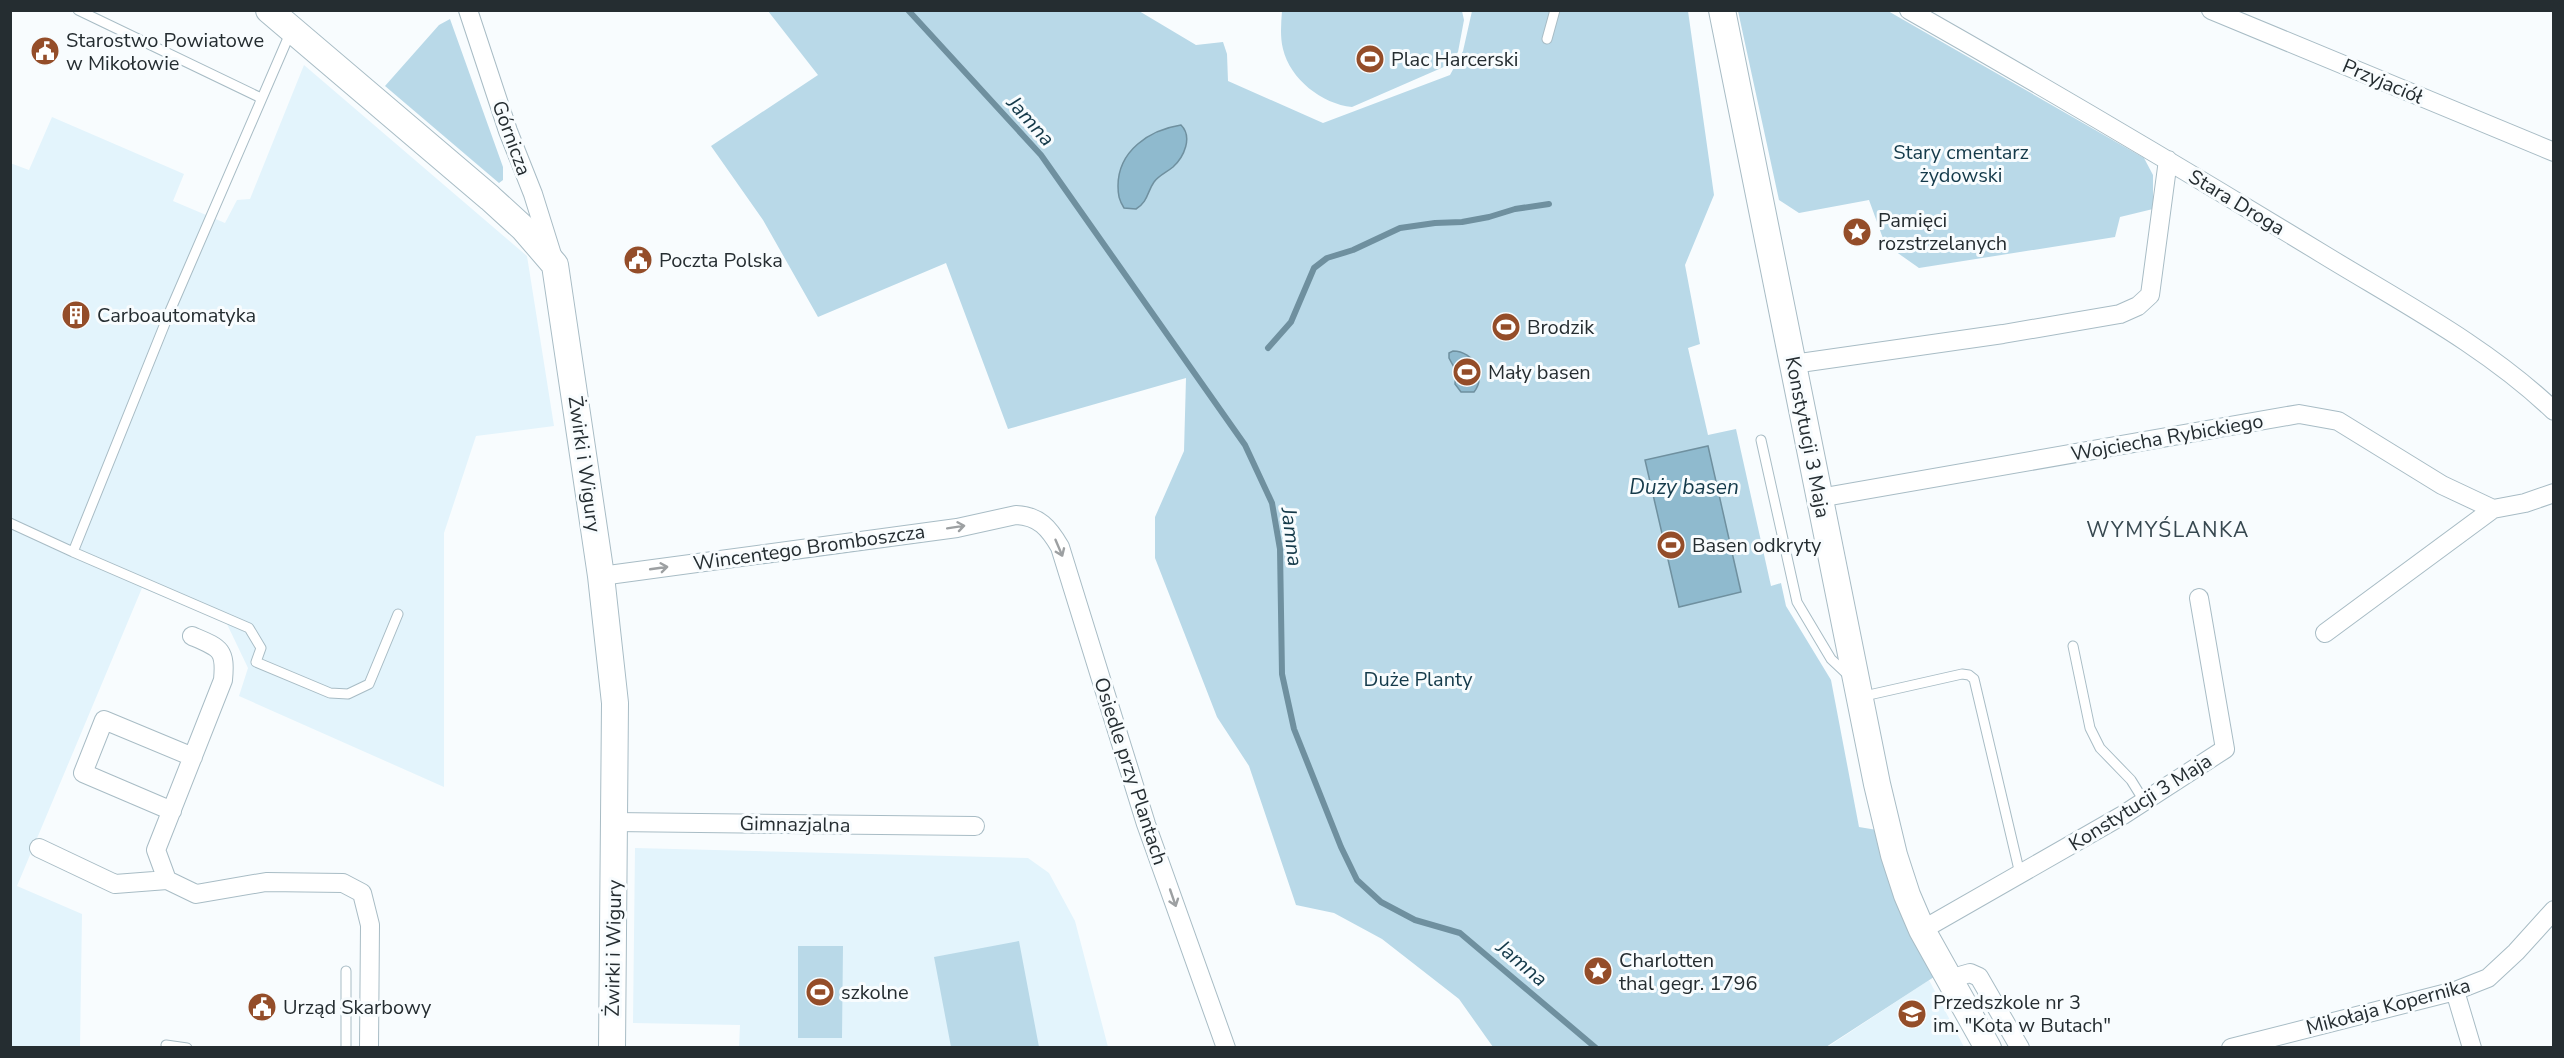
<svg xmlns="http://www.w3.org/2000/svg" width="2564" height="1058" viewBox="0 0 2564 1058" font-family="'Nunito Sans',sans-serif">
	<rect width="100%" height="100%" fill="#f8fcfe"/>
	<!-- built -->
	<path fill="#e3f4fc" d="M304,65l223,191 27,170 -78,10 -32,97v254l-205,-91 9,-28 -22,-46 -84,-34 -125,298 65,28 -2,133h-69l-1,-884 19,7 23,-53 132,57 -11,27 52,22 12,-23 13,-1z
		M635,848l393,10 21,15 26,48 33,126h-369l1,-22 -107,-2z
		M1929,980l35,67 -138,1z"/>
	<!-- green -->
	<path fill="#b9d9e8" d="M768,11h371l57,34 27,-3 4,12 1,27 95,42 127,-48 13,-24 9,-40h216l26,184 -29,70 15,79 -12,4 20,87 28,-6 35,157 10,-3 5,23 45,74 28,147 18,3 60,145 -111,72h-333l-34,-48 -77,-60 -48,-26 -38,-8 -47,-139 -32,-49 -62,-159v-41l29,-66 2,-73 -178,51 -62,-166 -128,54 -55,-97 -52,-74 107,-71z
		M1282,11h180l2,9 -6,32 -12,14 -94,41c-30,-3 -62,-28 -69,-58 -3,-12 -2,-25 -1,-38z
		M1738,11h150l256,147 9,17v34l-33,8 -5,20 -196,31 -34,-24 -16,-44 -70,13 -20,-13z
		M450,19l53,148v13l-4,3 -114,-97 54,-61z
		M1019,941l20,106h-88l-17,-90z
		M798,946h45l-1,92h-44z"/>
	<!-- water -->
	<path fill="#8fbace" stroke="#6f909f" stroke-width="1.5" d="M1181,125c12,12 3,32 -8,42 -6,5 -15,9 -19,15 -7,10 -6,20 -18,27l-12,-1c-5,-8 -6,-13 -6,-22 0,-35 31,-56 63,-61z
		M1494 328a12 12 0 1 1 24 0a12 12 0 1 1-24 0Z
		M1453,351c21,0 34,25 21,41h-13l-6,-8 1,-13 -7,-13v-5z
		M1708,446l33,146 -62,15 -34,-147z"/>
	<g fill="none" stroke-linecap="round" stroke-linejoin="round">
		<!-- stream -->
		<path stroke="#6f909f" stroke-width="6" d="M908,10l133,145 204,290 27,58 8,46 2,125 12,55 47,118 16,33 24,22 34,18 45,13 136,115
			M1268,348l23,-26 23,-54 13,-10 26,-8 47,-22 35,-5 27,-1 27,-5 26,-8 34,-5"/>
		<!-- lane casing -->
		<g stroke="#a8bcc5" stroke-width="11">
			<path id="lane" d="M78,10l183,88
				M1547,39l8,-29
				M1761,440l36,162 34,57 17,16
				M10,523l63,29 97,-241 121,-280
				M73,552l176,76 12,20 -5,14 74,31 18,1 21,-10 29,-70
				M2073,646l17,82 10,20 31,32 13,21
				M1860,697l102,-23 7,1 5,4 46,195
				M166,1045l21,3
				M346,1048v-77"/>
		</g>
		<!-- street casing -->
		<g stroke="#a8bcc5" stroke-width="20">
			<path id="street" d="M468,10l40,121 25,63 20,64
				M1909,10c139,79 276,160 412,243 80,49 165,93 233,158
				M2211,10l343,142
				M1793,364l210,-30 117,-20 18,-8 12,-11 18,-135
				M1819,498l480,-84 39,7 104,64 51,24 32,-6 29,-10
				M601,576l356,-48 59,-13c23,1 33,13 44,32l86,277 80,224
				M2325,633l168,-124
				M192,636c28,12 34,13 31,44l-67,170 11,30 29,14 70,-12 77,1 19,10 8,32 -1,123
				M172,811l-89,-38 21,-53 89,37
				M614,822l361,4
				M39,848l76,36 52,-4
				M1922,930l201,-115 102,-66 -26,-151
				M1949,979l21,-6 9,4 41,71
				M2455,991l17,57
				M2231,1048l224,-57 33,-13 28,-26 38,-42"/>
		</g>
		<!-- secondary casing -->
		<g stroke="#a8bcc5" stroke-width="28">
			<path id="secondary" d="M269,10l221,188 34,31 31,36 46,311 14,127 -3,345
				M1722,10l155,774 17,71 13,40 15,35 66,118"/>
		</g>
		<!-- lane -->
		<use href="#lane" stroke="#fff" stroke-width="9"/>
		<!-- street -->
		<use href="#street" stroke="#fff" stroke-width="18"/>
		<!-- secondary -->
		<use href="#secondary" stroke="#fff" stroke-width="26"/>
	</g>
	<!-- one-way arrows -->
	<defs><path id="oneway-shaft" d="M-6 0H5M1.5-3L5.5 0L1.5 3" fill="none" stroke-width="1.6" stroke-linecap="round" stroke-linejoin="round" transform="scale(1.5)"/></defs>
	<g stroke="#9da0a2">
		<use href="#oneway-shaft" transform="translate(956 527) rotate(-9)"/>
		<use href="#oneway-shaft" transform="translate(1059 548) rotate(67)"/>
		<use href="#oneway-shaft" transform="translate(659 568) rotate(-8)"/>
		<use href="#oneway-shaft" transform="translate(1173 898) rotate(71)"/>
	</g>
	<!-- icons -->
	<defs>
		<g id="civic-disc" transform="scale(1.5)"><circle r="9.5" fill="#944d29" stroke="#f8fcfe"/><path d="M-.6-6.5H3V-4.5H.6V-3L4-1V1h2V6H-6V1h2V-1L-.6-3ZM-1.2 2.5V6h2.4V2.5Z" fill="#fff"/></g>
		<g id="stadium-disc" transform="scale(1.5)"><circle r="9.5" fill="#944d29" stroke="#f8fcfe"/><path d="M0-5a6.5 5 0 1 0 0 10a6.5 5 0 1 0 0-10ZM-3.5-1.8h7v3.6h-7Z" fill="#fff"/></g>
		<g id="sight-disc" transform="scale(1.5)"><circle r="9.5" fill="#944d29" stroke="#f8fcfe"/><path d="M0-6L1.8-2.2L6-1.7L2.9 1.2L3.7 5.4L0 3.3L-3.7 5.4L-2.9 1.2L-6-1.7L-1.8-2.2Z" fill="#fff"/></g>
		<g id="building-disc" transform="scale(1.5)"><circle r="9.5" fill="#944d29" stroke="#f8fcfe"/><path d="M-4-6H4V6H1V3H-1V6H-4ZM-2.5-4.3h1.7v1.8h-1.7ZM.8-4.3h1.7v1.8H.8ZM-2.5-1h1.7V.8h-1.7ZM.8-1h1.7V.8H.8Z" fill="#fff"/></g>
		<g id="school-disc" transform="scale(1.5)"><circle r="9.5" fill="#944d29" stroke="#f8fcfe"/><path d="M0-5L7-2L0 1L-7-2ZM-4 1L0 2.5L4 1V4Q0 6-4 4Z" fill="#fff"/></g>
	</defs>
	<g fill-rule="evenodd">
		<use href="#civic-disc" x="45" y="51"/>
		<use href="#stadium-disc" x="1370" y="59"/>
		<use href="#sight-disc" x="1857" y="232"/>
		<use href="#civic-disc" x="638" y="260"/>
		<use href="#building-disc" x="76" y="315"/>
		<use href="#stadium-disc" x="1506" y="327"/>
		<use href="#stadium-disc" x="1467" y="372"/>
		<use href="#stadium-disc" x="1671" y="545"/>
		<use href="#sight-disc" x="1598" y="971"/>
		<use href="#stadium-disc" x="820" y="992"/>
		<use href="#civic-disc" x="262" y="1007"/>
		<use href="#school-disc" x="1912" y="1014"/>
	</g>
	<g text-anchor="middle" stroke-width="6" stroke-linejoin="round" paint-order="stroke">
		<!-- poi labels -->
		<g font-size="20" fill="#252d31" stroke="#f8fcfe" text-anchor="start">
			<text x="66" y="47">Starostwo Powiatowe<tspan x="66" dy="23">w Mikołowie</tspan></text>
			<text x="1391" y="66">Plac Harcerski</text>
			<text x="1878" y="227">Pamięci<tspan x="1878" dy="23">rozstrzelanych</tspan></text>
			<text x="659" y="267">Poczta Polska</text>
			<text x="97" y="322">Carboautomatyka</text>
			<text x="1527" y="334">Brodzik</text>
			<text x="1488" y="379">Mały basen</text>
			<text x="1692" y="552">Basen odkryty</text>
			<text x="1619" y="967">Charlotten<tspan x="1619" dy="23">thal gegr. 1796</tspan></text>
			<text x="841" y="999">szkolne</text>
			<text x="1933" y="1009">Przedszkole nr 3<tspan x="1933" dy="23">im. "Kota w Butach"</tspan></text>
			<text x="283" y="1014">Urząd Skarbowy</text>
		</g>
		<!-- street labels -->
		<g font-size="20" fill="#252d31" stroke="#f8fcfe">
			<text transform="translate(2383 81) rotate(23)" y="7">Przyjaciół</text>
			<text transform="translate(512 138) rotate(70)" y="7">Górnicza</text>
			<text transform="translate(2237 202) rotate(31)" y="7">Stara Droga</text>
			<text transform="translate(1808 437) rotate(79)" y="7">Konstytucji 3 Maja</text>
			<text transform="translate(2167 437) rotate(-10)" y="7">Wojciecha Rybickiego</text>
			<text transform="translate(585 464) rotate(82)" y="7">Żwirki i Wigury</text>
			<text transform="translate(809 547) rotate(-8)" y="7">Wincentego Bromboszcza</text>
			<text transform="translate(1131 771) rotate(72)" y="7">Osiedle przy Plantach</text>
			<text transform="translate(2140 802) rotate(-32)" y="7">Konstytucji 3 Maja</text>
			<text transform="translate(795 824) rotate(1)" y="7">Gimnazjalna</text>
			<text transform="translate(613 948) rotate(-89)" y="7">Żwirki i Wigury</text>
			<text transform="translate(2388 1006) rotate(-15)" y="7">Mikołaja Kopernika</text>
		</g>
		<!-- park labels -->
		<g font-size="20" fill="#143a4a" stroke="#f8fcfe">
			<text x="1961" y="159">Stary cmentarz<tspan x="1961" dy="23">żydowski</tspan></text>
			<text x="1418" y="686">Duże Planty</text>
		</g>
		<!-- water labels -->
		<g font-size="21" font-style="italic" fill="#153a4a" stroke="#f8fcfe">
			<text transform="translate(1031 121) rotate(48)" y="7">Jamna</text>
			<text x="1684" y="494">Duży basen</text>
			<text transform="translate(1292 537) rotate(83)" y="7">Jamna</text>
			<text transform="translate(1522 963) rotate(40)" y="7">Jamna</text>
		</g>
		<!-- neighbourhood labels -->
		<g font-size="21" letter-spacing="1.5" fill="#374850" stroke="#f8fcfe">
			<text x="2168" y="537">WYMYŚLANKA</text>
		</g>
	</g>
	<!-- border -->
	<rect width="2564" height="1058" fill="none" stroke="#252d31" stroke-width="24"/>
</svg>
